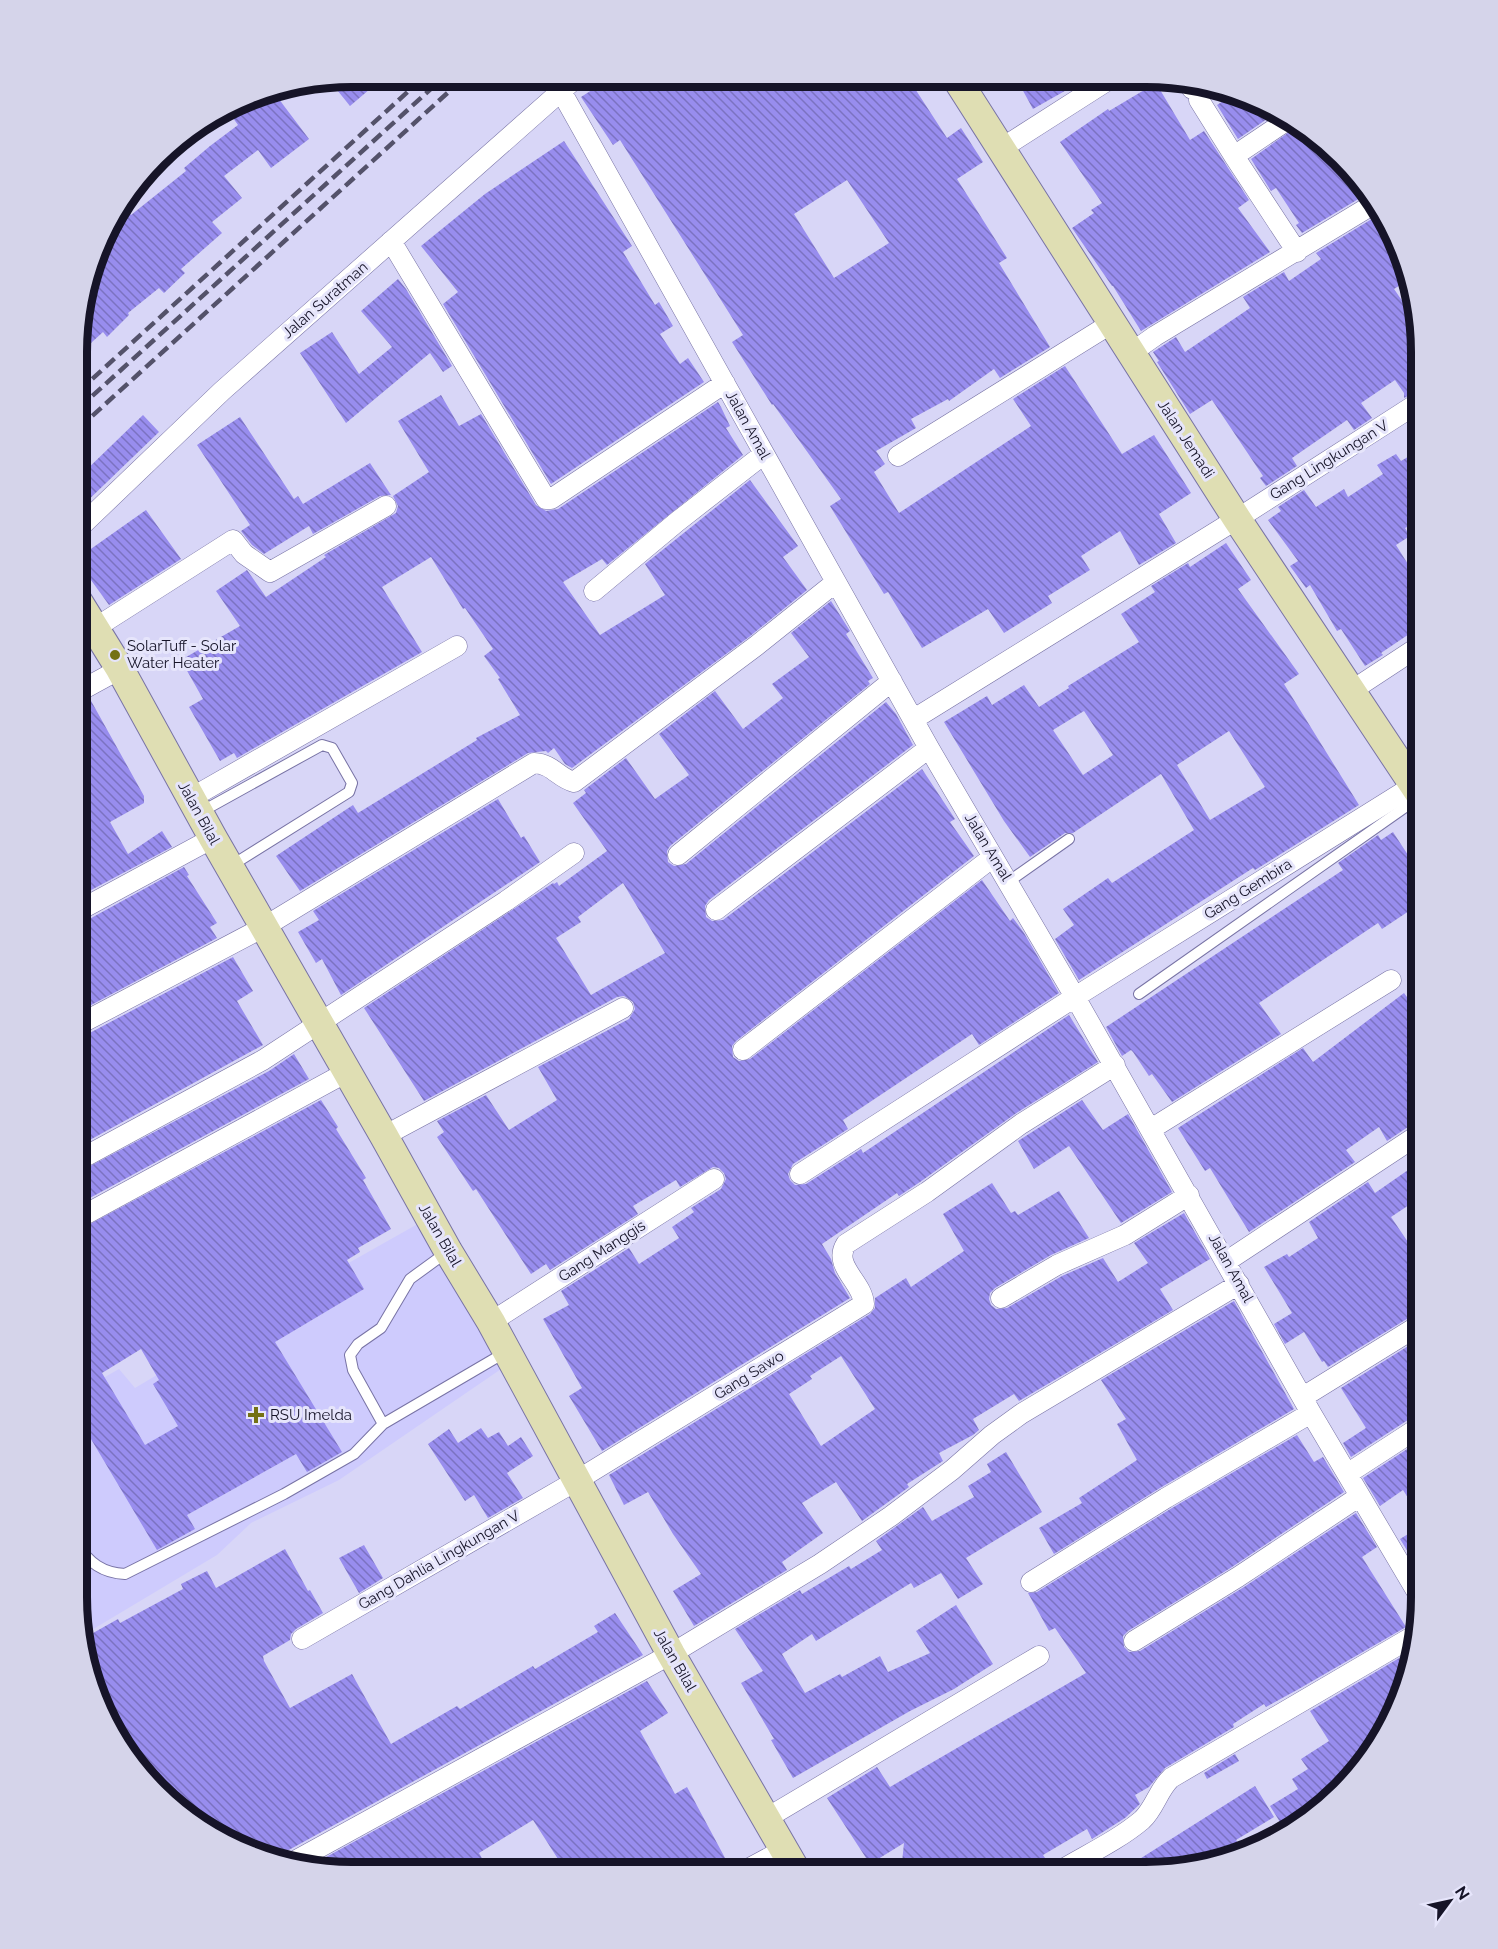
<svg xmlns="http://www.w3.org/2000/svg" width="1498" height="1949" viewBox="0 0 1498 1949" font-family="Raleway,sans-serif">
	<defs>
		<pattern id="building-back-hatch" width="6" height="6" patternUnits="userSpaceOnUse" patternTransform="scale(1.5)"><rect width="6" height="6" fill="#988dee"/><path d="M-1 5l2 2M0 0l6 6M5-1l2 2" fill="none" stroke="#7b72c1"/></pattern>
	</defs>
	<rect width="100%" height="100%" fill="#d8d6f7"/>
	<!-- built -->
	<path fill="#cecbfd" d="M423,1221l84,144 -168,115 -88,43 -34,32 -132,79 -8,-36v-205l42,-24 16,19 148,-88z"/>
	<!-- building -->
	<path fill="url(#building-back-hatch)" fill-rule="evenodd" d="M352,76l32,1 -34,29 -21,-26z
		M612,77l296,1 39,60 14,-10 22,34 -26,17 50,79 -8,5 51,84 -50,31 -6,-9 -45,32 -1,-2 -37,20 5,9 -40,23 9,13 -11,8 25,41 132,-87 -18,-27 52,-33 57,88 32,-19 37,58 -32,21 17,29 -37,22 -19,-34 -39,25 9,14 -42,26 4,7 -48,30 -16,-24 -66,39 -34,-56 -4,2 -54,-88 11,-7 -68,-95 -1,1 -40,-63 11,-7 -123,-195 -7,5 -32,-48zM847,180l42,63 -55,35 -40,-64z
		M1016,78h13l57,1 -53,30z
		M1156,83l34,57 14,-9 45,69 -11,8 32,44 -129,79 -28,-45h-1l-40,-58 22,-15 -3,-3 11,-7 -42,-61 48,-33 1,2z
		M270,90h2l37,49 -38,29 -13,-18 -34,26 18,22 -30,24 10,11 -41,36 4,4 -21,20 -5,-5 -31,25 1,2 -22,22 -4,-5 -24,22v-38l34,-101 10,-9 8,9 55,-44 -2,-3 26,-22 28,-21 -5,-7z
		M1235,93l17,5 25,14 -39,27 -21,-34z
		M1299,125l15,8 51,62 -63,38 -6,-8 3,-2 -23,-35 -5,3 -20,-32z
		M564,141l68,105 -9,6 32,53 4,-3 14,24 -13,8 20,30 8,-6 16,24 -153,102 -108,-180 15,-12 -37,-46 64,-52z
		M1380,214l13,16 12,52 -11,7 20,29 7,33v38l-17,9v-5l-9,-13 -34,23 11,15 -18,12 -7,-10 -55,38 5,8 -31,20 -6,-8 3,-2 -51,-76 -22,14 -33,-52 2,-1 -6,-9 23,-15 9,15 65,-44 -7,-11 41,-25 5,9 32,-22 -5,-6z
		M398,279l8,10 46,77 -9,6 -13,-19 -84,70 -46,-70 32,-21 27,42 33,-27 -31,-36z
		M441,395l18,31 22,-12 55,91 10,6 12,-2 160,-107 3,5 9,19 -4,2 17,27 -136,110 -5,-6 -39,23 37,53 65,-40 -20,-31 105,-84 48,66 -15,11 24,33 -58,47 -177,131 -7,-4 -11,-16 -6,5 -2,-2 -18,2 -228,138 -24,-35 77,-51 5,8 119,-73 -1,-2 44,-23 -22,-36 2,-1 -16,-22 9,-7 -28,-41 -2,1 -32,-52 -49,30 40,65 -185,106 -3,-5 -14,8 -31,-54 14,-8 -22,-39 59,-34 -24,-35 31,-21 19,27 60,-40 -2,-2 72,-42 2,-7 -5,-10 36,-24 -31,-51z
		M143,415l16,17 -80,77v-32z
		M240,417l54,82 4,-3 5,8 67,-41 21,32 -11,1 -67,38 -4,-8 -45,28 -12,-9 -11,-14 9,-6 -53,-80z
		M1421,449v71l-16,8 5,8 -14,9 25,40v41l-40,27 2,2 -18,11 -24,-37 -4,2 -27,-46 -4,3 -16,-22 8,-5 -30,-41 13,-9 -3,-4 26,-17 12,17 28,-18 4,8 35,-23 -6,-9 19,-11 5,7z
		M146,510l35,49 -72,46 -31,-43v-4z
		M1226,543l25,37 -13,9 61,85 -15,10 75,121 -104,65 -2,-2 -174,112 -24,-41 19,-14 -11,-16 45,-31 4,5 82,-53 -33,-56 -88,59h-8l-35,24 -26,-36 -60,-99 43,-26 5,9 32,-20 15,22 30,-19 -1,-2 71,-44 -18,-28 34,-22 -4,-6 37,-23 2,4zM1084,711l29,44 -30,20 -30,-45zM1229,731l36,56 -55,33 -33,-55z
		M831,601l19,30 -4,3 27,44 -5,3 2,3 -200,162 -3,5 1,11 6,4 12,-2 200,-162 10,12 17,31 -204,155 -4,6 1,11 6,4 11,-1 199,-151 33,50 -5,3 24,34 -238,185 -4,5 1,11 6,4 11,-2 232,-179 28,41 3,-3 11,15 35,60 -80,52 -7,-11 -129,86 5,9 -55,35 -5,10 2,6 5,5 11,-1 55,-35 2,4 206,-138 29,47 -83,52 -95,68 -21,14 -2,-3 -75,51 9,15 4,14 15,25 -248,153 -33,-55 13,-8 -39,-69 26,-14 -8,-14 68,-43 10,16 40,-26 -7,-11 22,-15 -3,-4 30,-19 5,-10 -2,-6 -5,-5 -6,-1 -33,20 -4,-7 -43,26 5,8 -88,56 -4,-6 -15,10 -55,-85 -3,2 -36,-54 7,-5 -7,-11 49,-26 23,35 48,-30 -19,-33 91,-48 6,-10 -2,-7 -9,-6 -7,1 -193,104 -60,-93 189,-125 1,1 3,-2 2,4 48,-35 -34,-48 13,-10 -2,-3 42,-32 29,41 34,-24 -30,-41 56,-43 28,38 40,-31 -11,-14 37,-27 -18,-24zM623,883l42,70 -74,42 -35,-57 25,-16 -3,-5z
		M90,699l54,97v7l-34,19 18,32 34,-23 10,16 -94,50v-193z
		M498,799l23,39 3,-2 16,26 -199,133 -19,-36 -6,4 -18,-31 21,-12 -6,-9z
		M1393,832l28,43v28l-39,26 -4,-6 -119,80 22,31 -109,68 -20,-28 -3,2 -16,-24 -2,-2 -9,6 -16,-29 237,-157 -5,-7 40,-28 3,5z
		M184,867l5,8 -2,1 30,47 -7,4 7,11 -139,74v-21l13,-7 -13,-24v-37l6,-1z
		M233,957l20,34 -16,10 26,44 -186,102 1,-110 6,-1z
		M1404,993l17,23v105l-7,2 -27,18 -8,-14 -33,23 9,12 -106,70 -39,-64 -5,3 -27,-43 125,-80 10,14z
		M294,1054l15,25 -232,126v-32l192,-102z
		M321,1100l17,27 -2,2 30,49 -3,2 28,49 -33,19 2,4 -13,8 17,29 -89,53 67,110 -35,20 -11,-18 -109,61 8,14 -38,21 -72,-121 -8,5v-203zM141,1349l18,31 -6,4 25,42 -33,19 -43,-72z
		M1082,1100l21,30 25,-16 44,78 -51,31 -52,-77 -35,23 -16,-28z
		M1421,1161v36l-30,20 19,28 11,-6v73l-6,2 -87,53 -4,-6 -2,1 -18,-30 -19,12 -11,-20 18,-11 -28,-46 23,-13 2,3 29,-19 -9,-16 59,-40 7,11z
		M992,1183l19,30 4,-2 3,4 41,-24 30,47 -38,17 -56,33 -5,5 -1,6 2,6 5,4 11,-1 55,-32 41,-18 15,24 30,-19 -14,-20 50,-30 26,46 -50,30 13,21 -154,91 -5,-7 -41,25 6,11 -6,5 -34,18 4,8 -36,23 2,3 -47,34 -26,-39 -34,21 21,30 -41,29 5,8 -93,56 -21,-35 28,-17 -28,-40 -25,-42 -24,13 -15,-30 261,-161 5,-6v-10l31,-20 5,9 53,-36 -21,-37zM841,1356l34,53 -54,37 -32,-52 23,-15 -2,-3z
		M1234,1301l60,108 -134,79 -106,66 -15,-26 43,-25 -3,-5 58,-38 -20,-36 9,-5 -25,-39z
		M1421,1338v76l-7,2 -63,41 -8,-14 23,-15 -25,-40z
		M481,1428l7,10 11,-6 9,14 13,-9 12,19 -26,17 16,25 -35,20 -14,-23 -9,6 -37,-57 21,-15 9,14z
		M1297,1435l17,27 9,-5 21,35 -112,75 -104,64 -5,5 1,11 5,5 11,-1 104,-64 112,-74 21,34 -15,10 44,70 -109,63 -31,17 -2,-3 -31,20 1,3 -69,41 -16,19 -14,8 5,9 -15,14 -33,21 -5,-10 -44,26 6,9 -3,8h-145l3,-29 -34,21 -43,-66 50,-31 13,20 196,-114 -31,-45 -6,3 -21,-38 9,-1 135,-84z
		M1421,1440v78l-18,-28 -23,16 -17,-28z
		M1006,1452l36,60 -76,46 17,26 -25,15 -17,-26 -27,15 -3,-5 -95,58 -4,-7 -30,20 23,39 35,-19 2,3 38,-21 8,16 42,-19 -14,-22 40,-26 37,59 -39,25 -44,22 -117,67 -22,-38 3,-1 -33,-56 22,-12 -28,-42 65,-39 2,4 47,-28 2,3 31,-19 -6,-9 47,-34 9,14 42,-24 -6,-11 23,-14 -4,-8z
		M1421,1526v47l-21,-34z
		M364,1545l19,33 -24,15 -20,-35z
		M285,1549l23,42 2,-1 13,23 -27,16 -5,5 -1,6 -27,16 1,5 26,47 62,-34 39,70 66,-38 3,3 73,-43 2,3 63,-37 -4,-6 21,-13 28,42 -356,196 -5,6 -83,-31 -54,-47 -40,-60 -19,-82 32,-18 2,4 63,-34 -2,-5 26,-13 9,17z
		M1406,1654l5,9 -4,23 -32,64 -39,45 -25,16 1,2 -27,17 -15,-24 28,-17 -6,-10 16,-10 -7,-10 28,-18 -19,-30z
		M647,1681l21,32 -28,18 35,63 12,-7 45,84h-192l18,-12 -25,-39 -54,33 10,18 -173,-1 -8,-3z
		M1235,1754l4,7 -32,18 -3,-6z
		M1255,1786l19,31 -38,23 4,6 -12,7 -82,19 -8,-12z"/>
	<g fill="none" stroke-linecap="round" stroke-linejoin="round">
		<!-- lane casing -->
		<g stroke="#7873a5" stroke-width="12">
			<path id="lane" d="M199,813l123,-68 10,3 20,35 -3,9 -120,75
				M1008,882l61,-43
				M1139,994l282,-198
				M383,1424l-30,-54 -3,-15 8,-11 23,-16 29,-49 37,-27
				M77,1544c12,19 26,29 48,30l159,-80 70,-40 29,-30 123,-72"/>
		</g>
		<!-- street casing -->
		<g stroke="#7873a5" stroke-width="21">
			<path id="street" d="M1186,80l6,9
				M561,91l368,657 146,249 236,416 110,186
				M1199,100l35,56
				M1289,119l-55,37 63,96
				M1002,148l108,-69
				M391,241l155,258h5l174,-116
				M1131,353l24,-17 217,-131
				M898,456l214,-133
				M79,528l143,-137 355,-314
				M594,591l84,-70 86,-67
				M95,628l138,-88 11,14 26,18 116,-66
				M1351,691l70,-46
				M78,692l42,-23
				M914,719l323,-200 184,-118
				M191,798l266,-152
				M678,855l214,-174
				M716,910l213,-162
				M78,911l135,-73
				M78,1025l186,-98 270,-164c19,1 24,15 40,19l182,-136 80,-64
				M743,1050l250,-193
				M1151,1129l240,-149
				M384,1136l239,-128
				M77,1161l186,-101 243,-159 68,-48
				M800,1174l275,-177 346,-216
				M77,1219l270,-147
				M1227,1261l194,-128
				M1001,1298l56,-33 68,-30 64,-40
				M491,1322l223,-143
				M1303,1397l118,-73
				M1347,1474l74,-48
				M1031,1582l135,-84 145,-85
				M302,1639l274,-158 288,-177c-1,-22 -32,-38 -18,-60l81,-52 94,-68 94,-59
				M1134,1641l104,-64 122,-81
				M767,1818l272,-162
				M293,1862l378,-208 149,-90 71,-48 61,-46 40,-35 29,-21 218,-130
				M744,1871l41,-22
				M1058,1872c28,-17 59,-31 84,-52 13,-12 16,-30 29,-42l246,-144"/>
		</g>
		<!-- secondary casing -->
		<g stroke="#7873a5" stroke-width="30">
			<path id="secondary" d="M956,78l281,441 184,277
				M78,601l42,68 93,169 171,298 64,115 43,71 180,332 126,218"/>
		</g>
		<!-- lane -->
		<use href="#lane" stroke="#fff" stroke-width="10"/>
		<!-- street -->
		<use href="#street" stroke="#fff" stroke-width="20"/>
		<!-- secondary -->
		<use href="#secondary" stroke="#dfdeb3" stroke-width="28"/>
		<!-- rail -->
		<path stroke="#54526a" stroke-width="4.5" stroke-dasharray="12 6" stroke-linecap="butt" d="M79,391l345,-314
			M79,408l365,-331
			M79,428l386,-351"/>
	</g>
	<!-- markers -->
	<g fill="#747114" stroke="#e6e5fb" stroke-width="2">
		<circle cx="115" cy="655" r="6"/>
		<path d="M253 1406h6v6h6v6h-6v6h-6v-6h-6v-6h6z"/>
	</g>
	<g text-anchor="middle" stroke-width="6" stroke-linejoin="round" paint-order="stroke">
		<!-- street labels -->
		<g font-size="15" fill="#161428" stroke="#e6e5fb">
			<text transform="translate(325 300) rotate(-41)" y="5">Jalan Suratman</text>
			<text transform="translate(748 425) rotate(61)" y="5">Jalan Amal</text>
			<text transform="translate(1186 439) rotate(57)" y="5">Jalan Jemadi</text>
			<text transform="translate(1329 460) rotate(-32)" y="5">Gang Lingkungan V</text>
			<text transform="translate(199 813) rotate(61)" y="5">Jalan Bilal</text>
			<text transform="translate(988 847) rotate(59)" y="5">Jalan Amal</text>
			<text transform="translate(1248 889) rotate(-32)" y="5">Gang Gembira</text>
			<text transform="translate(440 1235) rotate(60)" y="5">Jalan Bilal</text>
			<text transform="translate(602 1251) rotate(-33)" y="5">Gang Manggis</text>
			<text transform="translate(1231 1268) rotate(61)" y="5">Jalan Amal</text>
			<text transform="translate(749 1375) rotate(-32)" y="5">Gang Sawo</text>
			<text transform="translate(439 1560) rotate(-30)" y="5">Gang Dahlia Lingkungan V</text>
			<text transform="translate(675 1660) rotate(60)" y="5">Jalan Bilal</text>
		</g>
		<!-- poi labels -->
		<g font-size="15" fill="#161428" stroke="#e6e5fb" text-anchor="start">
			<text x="127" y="651">SolarTuff - Solar<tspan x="127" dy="17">Water Heater</tspan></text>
			<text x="270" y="1420">RSU Imelda</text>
		</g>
	</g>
	<!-- crop -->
	<path d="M0 0H1498V1949H0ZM352 87H1146A265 265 0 0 1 1411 352V1597A265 265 0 0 1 1146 1862H352A265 265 0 0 1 87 1597V352A265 265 0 0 1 352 87Z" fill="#d5d4ea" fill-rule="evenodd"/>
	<path fill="none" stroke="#161428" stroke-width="8" d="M352 87H1146A265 265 0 0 1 1411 352V1597A265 265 0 0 1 1146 1862H352A265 265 0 0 1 87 1597V352A265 265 0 0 1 352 87Z"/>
	<!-- north arrow -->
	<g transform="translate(1450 1901) rotate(57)" stroke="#e6e5fb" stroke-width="4.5" paint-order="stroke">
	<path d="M0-4.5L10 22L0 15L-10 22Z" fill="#161428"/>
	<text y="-9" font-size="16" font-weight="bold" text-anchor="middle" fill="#161428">N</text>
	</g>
</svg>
